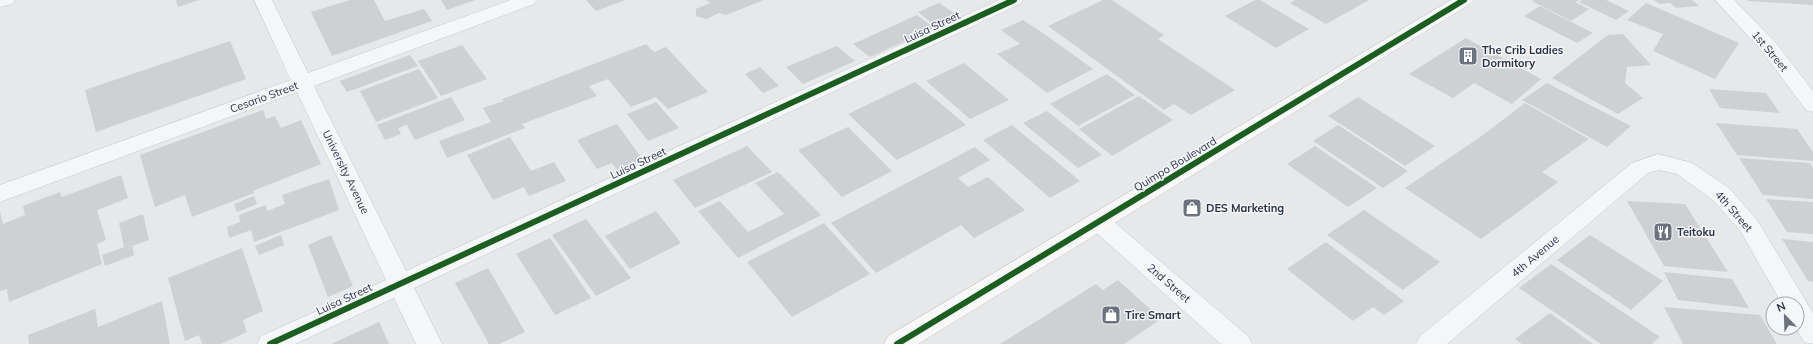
<svg xmlns="http://www.w3.org/2000/svg" width="1813" height="344" viewBox="0 0 1813 344" font-family="Mulish,sans-serif">
	<rect width="100%" height="100%" fill="#e6e8ea"/>
	<!-- building -->
	<path fill="#ced0d3" d="M176,0h23l-21,7z
		M350,0h24l11,21 39,-12 8,12 -100,35 -21,-44z
		M441,0h34l-28,10z
		M586,0h39l-29,11z
		M706,0h58l-38,15 -7,-2 -13,6 -10,-3v-7l14,-6z
		M1103,0h9l52,35 -6,4 77,51 -44,25 -17,-11 -10,6 -116,-84z
		M1255,0h5l49,29 -33,19 -51,-32z
		M1295,0h74l-43,24 -36,-21z
		M1534,0h45l-4,2 14,7 -18,12 -39,-20z
		M1583,0h23l23,11 -13,9 -37,-18z
		M1654,0h38l7,6 -23,2 -6,-5 -11,1z
		M1748,0h65v5l-65,-4z
		M939,3l21,14 -23,10 -19,-15z
		M1646,3l93,40 -24,36 -62,-28 10,-17 -36,-14z
		M1540,6l53,27 -16,10 -53,-27z
		M917,15l17,13 -64,29 -17,-13z
		M1023,20l20,13 50,36 -46,24 -50,-39 23,-10 -19,-14z
		M1623,34l28,31 -24,2 -2,16 18,15 -25,16 -66,-36 56,-43z
		M1466,38l75,41 -29,25 -38,-21 -21,15 -44,-24z
		M230,41l16,38 -150,53 -11,-42z
		M646,44l8,8 12,-5 42,45 -40,17 -12,-12 -25,10 -23,-28 -19,7 8,10 -75,28 3,4 -78,30 -8,-17 52,-19 -8,-14 21,-7 -2,-2z
		M462,45l25,34 -46,17 -23,-35z
		M837,46l18,15 -52,23 -17,-17z
		M410,55l8,11 -71,26 -7,-11z
		M964,63l45,37 -39,19 -44,-38z
		M760,67l19,19 -16,7 -18,-19z
		M419,69l19,29 -62,24 -16,-31z
		M1107,74l28,21 -57,31 -28,-22z
		M915,82l51,43 -69,35 -49,-46z
		M1547,83l84,43 -24,21 -85,-47z
		M1709,89l57,4 14,20 -60,-5z
		M1139,96l34,24 -61,36 -33,-27z
		M451,97l14,23 -50,20 -8,-15 -9,3 3,6 -16,6 -8,-15z
		M1358,97l77,49 -30,20 -77,-50z
		M656,102l23,26 -31,13 -21,-27z
		M1525,103l64,36 -47,33 16,10 -44,33 -33,24 -76,-51 78,-53z
		M263,110l3,9 9,-3 6,12 20,-8 20,44 -68,27 1,2 -62,24 -7,-22 -30,12 -15,-52z
		M1047,111l55,44 -24,13 -55,-45z
		M1716,123l81,6 16,23v9l-76,-6z
		M617,124l26,36 -25,11 -6,-8 -15,6 -20,-29z
		M1012,125l68,56 -30,17 -67,-58z
		M1338,125l70,46 -25,17 -70,-47z
		M848,127l44,44 -50,26 -44,-47z
		M510,137l21,34 23,-9 12,19 -37,15 -5,-9 -31,13 -26,-45z
		M747,146l25,26 -77,36 -22,-28z
		M1315,146l62,42 -29,19 -61,-43z
		M975,147l15,13 -32,18 10,9 20,-10 37,33 -51,28 -13,-13 -85,48 -45,-50z
		M1739,158l71,5 3,5v31l-50,-4z
		M778,172l43,43 -83,43 -40,-47 22,-10 28,31 36,-18 -29,-31z
		M121,175l7,23 -31,12 9,30 -9,4 5,20 -93,38 -2,-13 -7,2v-79l3,12 22,-9 -2,-9 37,-14 2,5z
		M329,179l10,31 -85,32 -3,-12 -22,8 -2,-11 13,-5 -1,-7 27,-10 1,6 18,-7 -3,-9z
		M254,196l3,8 -20,8 -3,-8z
		M1766,199l47,3v32l-26,-2z
		M1627,201l58,3 43,68 -64,-6z
		M1364,210l76,52 -37,28 -76,-55z
		M656,211l25,32 -51,26 -25,-33z
		M143,214l6,26 -17,6 2,9 -29,11 -3,-11 22,-8 -5,-24z
		M586,219l45,59 -35,18 -44,-61z
		M824,223l46,51 -78,43 -45,-55z
		M281,235l3,10 -25,10 -4,-9z
		M331,235l22,51 -25,11 -20,-52z
		M1590,235l73,46 -32,29 -74,-50z
		M550,238l41,60 -36,17 -39,-61z
		M1782,239l31,3v40l-5,-1z
		M1326,242l78,59 -20,14 -11,-8 -20,14 -66,-52z
		M242,248l21,63 -20,9 4,12 -26,12h-19l-3,-9 -14,6 -17,-63z
		M1551,264l109,73 -8,7h-51l-82,-56z
		M488,268l37,64 -26,12h-10l-34,-61z
		M1664,272l68,7 17,29 -71,-8z
		M1118,280l43,39 -37,25h-124l96,-60 7,6z
		M162,301l8,43h-141l-1,-9 67,-26 3,18z
		M1664,307l96,8 17,29h-94z
		M1550,313l43,31h-71l-7,-5z
		M379,322l10,22h-58z"/>
	<g fill="none" stroke-linecap="round" stroke-linejoin="round">
		<!-- street casing -->
		<g stroke="#c4c6c8" stroke-width="1">
			<path id="street" d="M0,0h15l-3,4 -12,3z
				M254,0h18l36,73 203,-73h26l-3,4 -220,82 92,185 593,-271h24l-3,4 -606,284 28,56h-26l-22,-46 -99,46h-38l4,-8 125,-56 -89,-188 -297,110v-17l291,-105z
				M1715,0h19l42,43 37,48v21l-7,-2 -44,-59z
				M1658,154l34,9 37,25 28,32 56,93v31l-9,-2 -8,-14h1v-24h-15l-41,-72 -28,-32 -36,-26 -18,-4 -11,3 -201,171h-31l4,-8 212,-173z
				M1099,213l8,3 141,120 4,8h-31l-130,-116 -4,-6 4,-6z"/>
		</g>
		<!-- primary casing -->
		<g stroke="#c2c5c8" stroke-width="1">
			<path id="primary" d="M1451,0h22l-3,4 -552,340h-34l4,-8z"/>
		</g>
		<!-- street -->
		<use href="#street" fill="#f5f6f7" fill-rule="evenodd"/>
		<!-- primary -->
		<use href="#primary" fill="#f8f8f8" fill-rule="evenodd"/>
		<!-- cycleway casing -->
		<g stroke="#f4f6f9" stroke-width="8">
			<path id="cycleway" d="M270,344l744,-344
				M897,344l567,-344"/>
		</g>
		<!-- cycleway -->
		<use href="#cycleway" stroke="#1b5e20" stroke-width="6"/>
	</g>
	<!-- icons -->
	<defs>
		<g id="building-square" transform="scale(1)"><rect x="-9" y="-9" width="18" height="18" rx="4" fill="#6c737f" stroke="#f4f6f9"/><path d="M-4-6H4V6H1V3H-1V6H-4ZM-2.5-4.3h1.7v1.8h-1.7ZM.8-4.3h1.7v1.8H.8ZM-2.5-1h1.7V.8h-1.7ZM.8-1h1.7V.8H.8Z" fill="#fff"/></g>
		<g id="shop-square" transform="scale(1)"><rect x="-9" y="-9" width="18" height="18" rx="4" fill="#6c737f" stroke="#f4f6f9"/><path d="M-5-2.5h2.3a2.7 3.5 0 0 1 5.4 0H5L5.5 6h-11ZM-1.5-2.5h3a1.5 2.3 0 0 0-3 0Z" fill="#fff"/></g>
		<g id="restaurant-square" transform="scale(1)"><rect x="-9" y="-9" width="18" height="18" rx="4" fill="#6c737f" stroke="#f4f6f9"/><path d="M-5-6h1v4h1v-4h1v4h1v-4h1v5L-1.5 .5V6h-2V.5L-5-1ZM5-6V6H3V1.5H1.5Q1.5-4 5-6Z" fill="#fff"/></g>
	</defs>
	<g fill-rule="evenodd">
		<use href="#building-square" x="1468" y="56"/>
		<use href="#shop-square" x="1192" y="208"/>
		<use href="#restaurant-square" x="1663" y="232"/>
		<use href="#shop-square" x="1111" y="315"/>
	</g>
	<g text-anchor="middle" stroke-width="3" stroke-linejoin="round" paint-order="stroke">
		<!-- street labels -->
		<g font-size="11" fill="#2b3445" stroke="#f4f6f9">
			<text transform="translate(932 27) rotate(-25)" y="4">Luisa Street</text>
			<text transform="translate(1770 51) rotate(50)" y="4">1st Street</text>
			<text transform="translate(264 97) rotate(-20)" y="4">Cesario Street</text>
			<text transform="translate(638 163) rotate(-25)" y="4">Luisa Street</text>
			<text transform="translate(1175 164) rotate(-31)" y="4">Quimpo Boulevard</text>
			<text transform="translate(346 172) rotate(64)" y="4">University Avenue</text>
			<text transform="translate(1734 211) rotate(49)" y="4">4th Street</text>
			<text transform="translate(1535 256) rotate(-40)" y="4">4th Avenue</text>
			<text transform="translate(1169 283) rotate(41)" y="4">2nd Street</text>
			<text transform="translate(344 299) rotate(-25)" y="4">Luisa Street</text>
		</g>
		<!-- poi labels -->
		<g font-size="11" font-weight="bold" fill="#2b3445" stroke="#f4f6f9" text-anchor="start">
			<text x="1482" y="54">The Crib Ladies<tspan x="1482" dy="13">Dormitory</tspan></text>
			<text x="1206" y="212">DES Marketing</text>
			<text x="1677" y="236">Teitoku</text>
			<text x="1125" y="319">Tire Smart</text>
		</g>
	</g>
	<!-- north arrow -->
	<g transform="translate(1785 316) rotate(337)"><circle r="19" fill="#f4f6f9" stroke="#a4a8b1"/>
	<path d="M0-3L7 15L0 10L-7 15Z" fill="#6c737f"/>
	<text y="-6" font-size="11" font-weight="bold" text-anchor="middle" fill="#2b3445">N</text>
	</g>
</svg>
